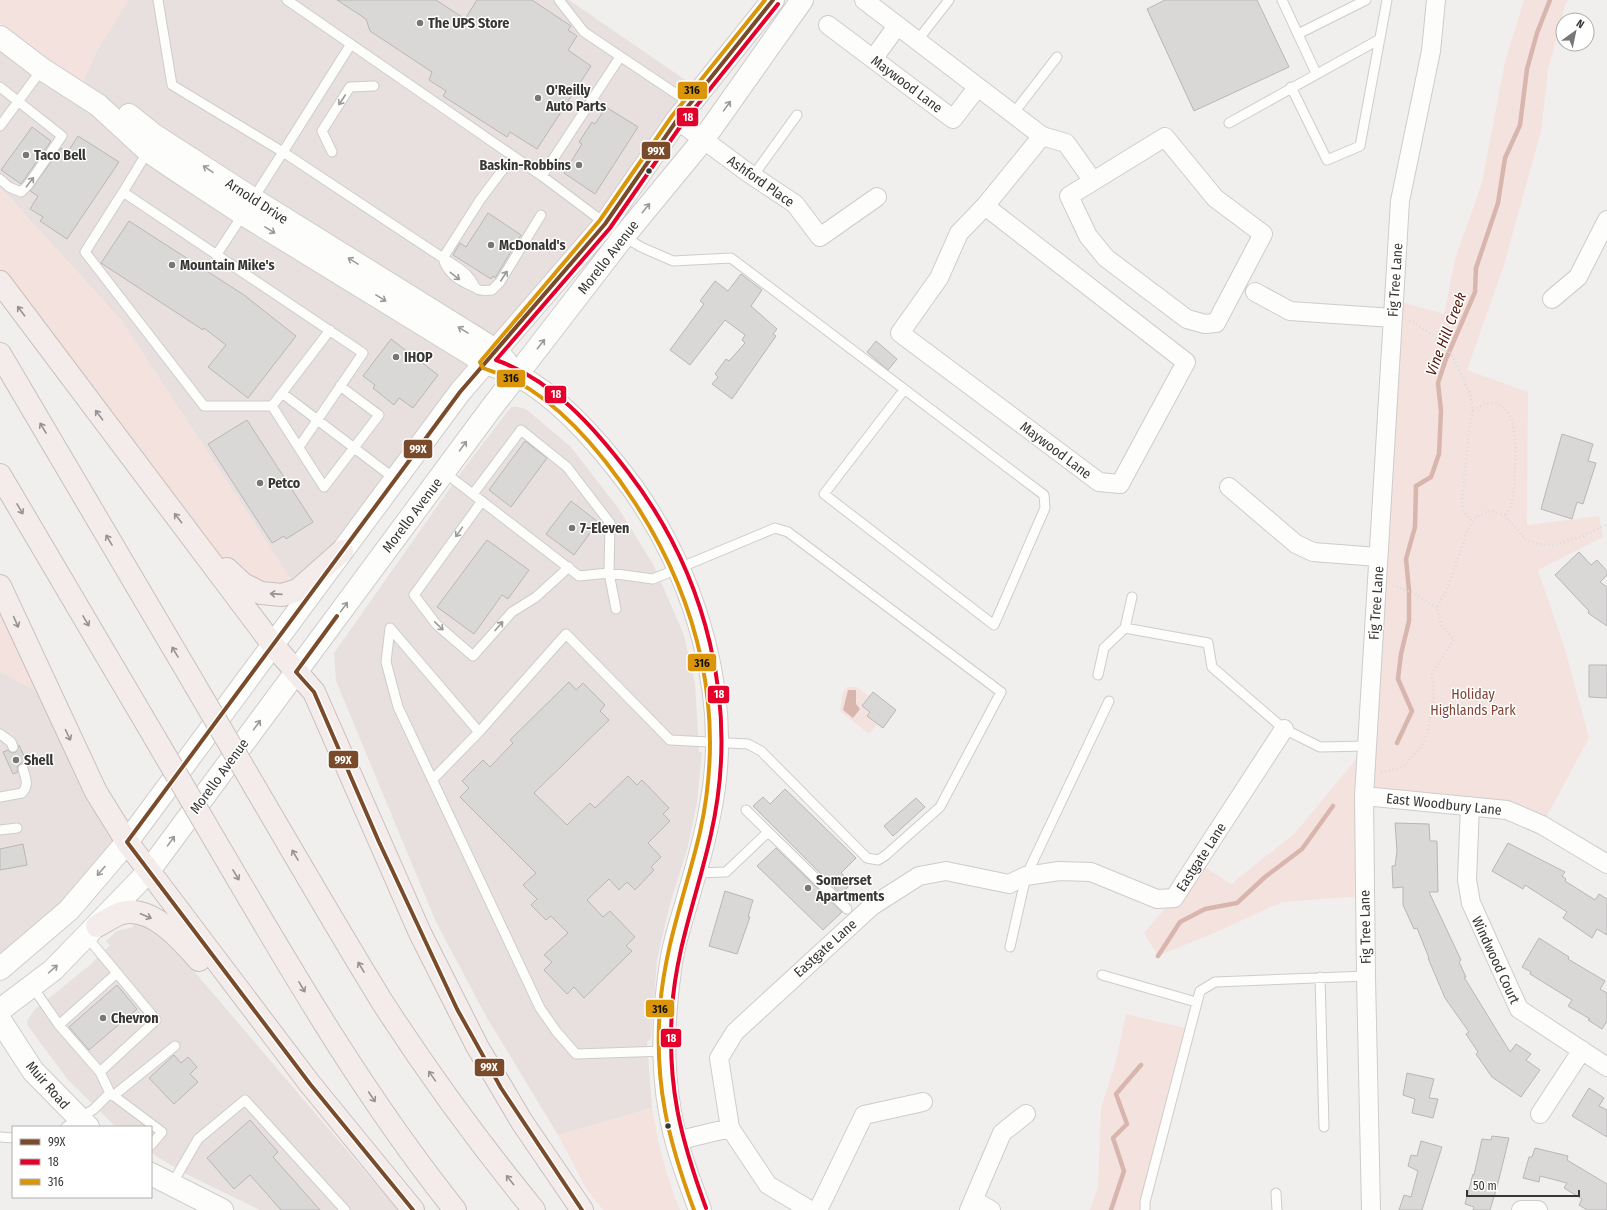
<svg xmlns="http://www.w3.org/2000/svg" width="1607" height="1210" viewBox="0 0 1607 1210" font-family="'Fira Sans Condensed',sans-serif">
	<rect width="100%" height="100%" fill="#f1efee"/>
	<!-- built -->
	<path fill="#e8e0de" d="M128,0h441l131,90 -203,261 -415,-267 16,-35z
		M0,37l486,326 -188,227 -177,-270 -121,-133z
		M511,407h7l8,2 45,38 48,62 35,57 30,69 11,48 4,69h3l-5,51 -10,47 -17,54 -13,56 -6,78 -4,4 5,66 -94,27 -71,-117 -51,-96 -100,-241 -2,-28 128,-182z
		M0,671l52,29 75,142 -127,127z
		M133,922h11l20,14 234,274h-138l-74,-36 -30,-18 -5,-4v-25h-35l-48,-47 -40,-54 -1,-5 7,-11 56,-45 20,-20 -4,-4 11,-10 16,-4z"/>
	<!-- green -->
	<path fill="#f4e2de" d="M0,0h128v2l-30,47 -16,35 -34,-23 -48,-38z
		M1524,0h44l-3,5 -17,65 -7,61 -37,134 -37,105 61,22 -1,133 72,-9 4,21 -65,33 27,79 24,89 -47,87 -35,-15 -143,-14v100l-82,6 -68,31 -56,23 -14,-23 30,-35 23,-36 34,22 64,-51 72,-87 27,-446 50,14 11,-55 27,-76 23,-121z
		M0,187l121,133 177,270 -16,5 -53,-24 -229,-289z
		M0,586l52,114 -52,-29z
		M847,687h10l13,10 -8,9 8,6 -3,4 10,8 -8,10 -29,-23 3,-19z
		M1126,1014l63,15 -48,181h-51l8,-23 3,-79 15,-47z
		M652,1108c6,35 14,69 28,102h-77l-16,-20 -29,-55z"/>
	<!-- water -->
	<path fill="#d8b6ae" d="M848,690h8v14l4,5 -7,9 -10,-8z"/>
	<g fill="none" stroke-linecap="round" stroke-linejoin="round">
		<!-- stream -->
		<path stroke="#d8b6ae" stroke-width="4.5" d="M1397,743l15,-32 -14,-32 3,-25 8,-33v-31l-3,-31 9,-32 1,-41 15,-9 8,-23 2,-43 -3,-28 8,-24 29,-67 1,-24 22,-65 7,-45 15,-33 7,-56 10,-36 13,-33
			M1158,956l22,-34 25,-13 32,-6 28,-26 37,-28 31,-43
			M1111,1210l13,-39 -11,-33 14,-14 -11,-30 25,-29"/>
	</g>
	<!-- building -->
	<path fill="#d9d8d7" stroke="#b8b7b6" d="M337,0h99l29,19 12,-19h55l39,26 -3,4 9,6 -9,14 23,16 -54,83 -27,-17 -3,5 -64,-41 3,-5 -17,-11 3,-8 -62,-41 -4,-12z
		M1165,0h92l32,67 -95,44 -47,-102z
		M606,107l32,20 -43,67 -31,-21 18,-29 -3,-2 13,-20 3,2z
		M32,127l19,14 -30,43 -20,-14z
		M78,136l41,26 -52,77 -27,-18 3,-4 -13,-8 8,-13 -8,-5 31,-43 6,5z
		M488,213l33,22 -26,43 -2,-2 -2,3 -38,-24 7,-12 6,4z
		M129,221l115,74 52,41 -48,62 -40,-31 18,-22 -22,-17 -1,2 -102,-67z
		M741,274l21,16 -11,16 26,23 -4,5 3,2 -44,63 -20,-15 6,-7 -3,-3 11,-15 3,2 16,-18 -3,-3 3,-5 -20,-15 -35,45 -20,-15 34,-46 -4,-3 15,-20 13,10z
		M391,339l47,36 -25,33 -14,-10 -5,7 -21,-17 2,-3 -12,-9z
		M876,341l21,18 -9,11 -21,-18z
		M247,420l66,102 -27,17 -2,-3 -12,7 -64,-99z
		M1562,434l31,10 -5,17 8,2 -13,41 -6,-2 -5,17 -31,-10z
		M525,441l22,17 -36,49 -22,-17z
		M571,501l27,21 -24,33 -28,-21z
		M487,540l42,30 -21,29 -6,-4 -28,39 -37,-27z
		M1579,552l12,13 6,-5 10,11v4l-7,7 7,5v39l-19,-13 1,-2 -34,-36z
		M1589,665h18v33l-18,-1z
		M569,682l7,8 7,-7 22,22 -5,6 9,9 -75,73 33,32 23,-22 5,5 33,-32 9,9 5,-5 27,28 -6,6 7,7 -22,22 13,14 -10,10 3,3 -19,20 -8,-8 -8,8 -10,-11 -22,21 16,17 7,-6 25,26 -9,9 6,5 -48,47 -10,-11 -7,7 -23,-24 8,-8 -8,-7 24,-22 -17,-17 -5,4 -15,-15 6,-6 -14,-14 13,-12 -76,-76 9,-9 -7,-7 21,-21 7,7 23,-24 -3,-3z
		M873,692l23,18 -13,18 -16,-12 3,-4 -8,-6z
		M19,745l10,22 -4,-4h-4l-4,4 1,5 -5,2 -10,-22 5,-2 4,3 4,-1z
		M785,789l71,69 -15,15 11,10 -11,11 -88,-88 10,-9 7,7z
		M916,798l9,9 -32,29 -9,-10z
		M1395,823l34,1 1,17h7l1,51h-9l32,68 -2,2 7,15h-2l46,75 6,-8 15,10 -5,6 14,10 -19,27 -29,-20 -16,-23 2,-2 -12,-18 3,-2 -24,-34 -17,-40h1l-12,-30 -3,1 -11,-24v-18l-10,1 -1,-22h3l2,-15z
		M1508,843l57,29 -3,4 4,3 -1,2 30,19 4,-6 8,5v36l-10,-6 -5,9 -29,-20 4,-6 -42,-27 -2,4 -31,-18z
		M23,844l4,21 -27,5v-21z
		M776,848l66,64 -19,18 -66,-64z
		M725,891l28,9 -5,17h2l-13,37 -28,-8z
		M1539,938l30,19 -1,2 37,22 -5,8 7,4v28l-5,8 -14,-9 2,-1 -22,-13 4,-6 -42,-26 1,-2 -9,-5z
		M117,985l20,24 -48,41 -20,-23z
		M174,1055l7,8 7,-6 9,10 -7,7 8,8 -24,22 -25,-26z
		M1407,1073l27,6 -5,19 9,1 -5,19 -21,-5 3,-14 -12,-4z
		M1589,1088l15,10 -5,8 8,4v27l-35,-21z
		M250,1120l28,32 -5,5 47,53h-39l-31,-35 -16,14 -27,-31z
		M1492,1136l17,2 -12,49 -7,23h-17l1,-3 -9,-3 8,-30 1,1 8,-36 9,1z
		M1421,1141l21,6 -20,63h-23l5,-15 7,2 7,-26 -10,-5 3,-11 6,1z
		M1535,1148l33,8 -1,4 40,24v26h-20l-8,-5 3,-6 -18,-11 3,-5 -27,-7 -1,6 -16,-4 6,-21h3z"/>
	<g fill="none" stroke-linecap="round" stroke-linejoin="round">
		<!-- service casing -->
		<g stroke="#cecccc" stroke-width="11">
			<path id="service" d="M158,0l14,85 111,67 -30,47
				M287,0l255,176 64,48
				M559,0l25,32 106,71
				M1282,0l34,73
				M1298,34l68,-34
				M917,41l32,-41
				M351,44l-68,108 160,106 37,-58 33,-44
				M0,87l62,49 -34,49 -7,7 -12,-5 -9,-8
				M1291,87l36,73 33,-14 27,-146
				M1013,114l44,-57
				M1229,123l151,-84
				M0,126l42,-57
				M332,152l-10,-21 28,-44 24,-1
				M542,176l78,-119
				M753,176l44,-61
				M123,192l25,-41
				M623,236l18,11 32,14 58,-3 313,237 1,13 -51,117 -170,-131 80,-104
				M217,254l27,-41
				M443,258c8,5 17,10 24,17 11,12 4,17 25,15l8,-8 41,-67
				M443,258c4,16 17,23 31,29
				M330,330l-58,76 52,81 55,-72 -39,-29
				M282,393l113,86
				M272,406h-68l-119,-154 38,-60 240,161 -64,94
				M473,494l48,-64 46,37 43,56 -1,50 7,36
				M482,501l-68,94 22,29 37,32 39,-44 24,-15 33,-30
				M390,628l-4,34 12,45 142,301 16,23 20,23 89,-3
				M390,628l89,104
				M1125,628l7,-31
				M1098,675l6,-27 21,-20 83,15 4,24 72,62 36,18 47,-1
				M0,734l11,8 2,5
				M433,779l46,-47 87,-98 104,106 78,4 13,7 106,107 11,2 8,-5 54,-48 61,-115 -213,-160 -13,-4 -122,51 -44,-6 -30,3 -135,-104
				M0,797l22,-4c7,-8 4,-14 1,-24
				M746,810l101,99
				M0,830l17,-2
				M696,873l30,-1 42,-40
				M1010,947l16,-71 83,-175
				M1102,975l94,27
				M1320,977l4,150
				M32,986l27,39 41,47 56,-52 -69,-83
				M59,1025l58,-52
				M110,1093l52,39 -11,13
				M113,1096l62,-50
				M66,1127l28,-18 16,-16 -10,-21
				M0,1137l13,1
				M172,1184l26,-45 47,-39 100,110
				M1276,1193l1,17
				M1145,1210v-8l55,-211 15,-9 151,-6"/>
		</g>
		<!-- minor casing -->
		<g stroke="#cecccc" stroke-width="20">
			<path id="minor" d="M864,0l178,136 24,7 27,38
				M828,25l125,94 24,-31
				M873,59l24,-33
				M677,120l70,52 48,32 25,33 57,-40
				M1165,137l50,61 48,36 -47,89 -11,1 -18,-5 -81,-61 -18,-22 -19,-40z
				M985,206l201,156 -66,122 -21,-2 -199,-149 39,-55 20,-45 26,-27 57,-70
				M1255,292l35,19 103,7
				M1552,299l26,-22 29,-57
				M1229,487l67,57 17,8 65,5
				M1364,796l143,14 35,15 65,39
				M1470,806l-3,74 4,23 48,106 88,58
				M1540,1114l42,-64
				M676,1141l54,-13
				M974,1200l17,10
				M810,1210l-42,-25 -38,-57 -11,-70 16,-26 137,-126 47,-30 27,-5 63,13 17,-8 33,-5 32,1 66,27 17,-1 110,-169
				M818,1210l46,-95 59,-13
				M969,1210l33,-77 24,-19
				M1371,1210l-5,-234 -2,-180 36,-595 31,-150 5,-51
				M1521,1210h17"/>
		</g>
		<!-- tertiary casing -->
		<g stroke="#cecccc" stroke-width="24">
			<path id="tertiary" d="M0,37l42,32 56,36 50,46 28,19 67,44 243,149c10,4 21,7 31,12 44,23 86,73 115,112 65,92 101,212 78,324 -5,28 -13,56 -21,83 -6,23 -15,46 -18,69 -9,58 -10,123 6,180 6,22 15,45 23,67
				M129,115l25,20 99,64 244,152 9,11
				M0,969l69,-59 58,-68 333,-450 145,-168 72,-104 96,-120
				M0,1010l53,-40 95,-98 341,-461 135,-175 79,-96 99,-140
				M0,1020l33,51 55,56
				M151,1174l71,36"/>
		</g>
		<!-- motorway casing -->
		<g stroke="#c8c0be" stroke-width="24">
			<path id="motorway" d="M0,282l273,363 41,47 106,241 57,113 45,76 60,88
				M0,354l195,331
				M0,475l155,263
				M227,569l16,15 18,9 21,2 16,-5 44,-39
				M0,586l96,206 31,50 183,242 103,126
				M256,789c41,70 82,141 125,211 47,73 98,143 153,210
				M216,842c74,126 147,253 239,368
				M97,926c8,-4 17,-11 25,-13 30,-8 60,28 77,47"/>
		</g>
		<!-- path -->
		<path stroke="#dbdbda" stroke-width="2.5" stroke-dasharray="1 3" stroke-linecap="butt" d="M1409,321l4,1 29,19 12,18 16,35 3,16 -4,21 -7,71 1,9 10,11
			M1473,410l11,-6 13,-1c6,4 11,8 14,16 7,14 5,70 0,86 -1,4 -4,8 -6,11
			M1393,585l22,9 22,14
			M1381,772l22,-5 18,-20 6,-12 7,-40 -2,-21 22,-35 -12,-12 -5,-19 10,-19 22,-62 7,-10 10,-5 7,-1 12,5 21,24 13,4 14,1 30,-9 24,-12"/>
		<!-- service -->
		<use href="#service" stroke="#fdfdfc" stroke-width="9"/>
		<!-- minor -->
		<use href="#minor" stroke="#fdfdfc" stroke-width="18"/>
		<!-- tertiary -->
		<use href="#tertiary" stroke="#fdfdfc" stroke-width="22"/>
		<!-- motorway -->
		<use href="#motorway" stroke="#f4eceb" stroke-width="22"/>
		<!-- motorway-bridge casing -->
		<g stroke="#c8c0be" stroke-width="24" stroke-linecap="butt">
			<path id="motorway-bridge" d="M195,685l61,104
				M155,738l61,104"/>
		</g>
		<!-- motorway-bridge -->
		<use href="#motorway-bridge" stroke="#f4eceb" stroke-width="22"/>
		<!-- bus-1 casing -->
		<g stroke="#fff" stroke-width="7">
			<path id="bus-1" d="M337,616l-41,56 18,20 65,150 78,167 44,79 81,122
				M413,1210l-103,-126 -183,-242 333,-450 145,-168 72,-104 96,-120"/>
		</g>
		<!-- bus-2 casing -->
		<g stroke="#fff" stroke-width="7">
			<path id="bus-2" d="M706,1208c-26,-71 -39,-123 -34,-199 4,-61 26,-116 39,-175 29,-128 -4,-259 -83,-362 -35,-46 -76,-92 -132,-112l114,-132 72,-104 96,-120"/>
		</g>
		<!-- bus-3 casing -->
		<g stroke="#fff" stroke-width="7">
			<path id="bus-3" d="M694,1210c-26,-70 -40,-127 -34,-203 5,-63 26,-115 40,-175 26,-117 0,-229 -65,-329 -30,-46 -71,-97 -121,-123 -10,-5 -21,-8 -31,-12l-3,-6 120,-142 72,-104 93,-116"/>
		</g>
		<!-- bus-1 -->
		<use href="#bus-1" stroke="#7a4b2a" stroke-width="4"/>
		<!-- bus-2 -->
		<use href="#bus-2" stroke="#e4002b" stroke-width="4"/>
		<!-- bus-3 -->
		<use href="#bus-3" stroke="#da9508" stroke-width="4"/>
	</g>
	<!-- one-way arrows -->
	<defs><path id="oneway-shaft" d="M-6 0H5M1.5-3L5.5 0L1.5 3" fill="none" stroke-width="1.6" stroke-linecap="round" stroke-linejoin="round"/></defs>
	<g stroke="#9a9a99">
		<use href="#oneway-shaft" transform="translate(342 100) rotate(123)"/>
		<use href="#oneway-shaft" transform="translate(727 106) rotate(-54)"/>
		<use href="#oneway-shaft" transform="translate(208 169) rotate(-146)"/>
		<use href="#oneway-shaft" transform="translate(30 182) rotate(-52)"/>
		<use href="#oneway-shaft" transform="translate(646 208) rotate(-51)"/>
		<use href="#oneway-shaft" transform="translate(270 230) rotate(32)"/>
		<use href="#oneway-shaft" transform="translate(353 261) rotate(-148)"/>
		<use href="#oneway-shaft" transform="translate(455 276) rotate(38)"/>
		<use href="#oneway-shaft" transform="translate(504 276) rotate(-57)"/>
		<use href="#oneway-shaft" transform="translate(381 298) rotate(32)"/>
		<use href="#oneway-shaft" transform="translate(463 330) rotate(-148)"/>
		<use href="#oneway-shaft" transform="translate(541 344) rotate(-52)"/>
		<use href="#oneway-shaft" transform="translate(463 446) rotate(-54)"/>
		<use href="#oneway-shaft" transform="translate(459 532) rotate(125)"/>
		<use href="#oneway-shaft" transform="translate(344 607) rotate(-54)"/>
		<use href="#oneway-shaft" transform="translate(439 626) rotate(44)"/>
		<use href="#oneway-shaft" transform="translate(499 626) rotate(-49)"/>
		<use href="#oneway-shaft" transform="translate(257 725) rotate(-54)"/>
		<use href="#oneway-shaft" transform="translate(171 841) rotate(-54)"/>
		<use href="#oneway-shaft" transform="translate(101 871) rotate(130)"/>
		<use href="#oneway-shaft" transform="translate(53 969) rotate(-42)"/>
	</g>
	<g stroke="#969290">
		<use href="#oneway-shaft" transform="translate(21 311) rotate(-127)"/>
		<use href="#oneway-shaft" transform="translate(99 415) rotate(-127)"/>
		<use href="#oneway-shaft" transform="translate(43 428) rotate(-121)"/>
		<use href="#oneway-shaft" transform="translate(20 509) rotate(59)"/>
		<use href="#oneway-shaft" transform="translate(178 518) rotate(-128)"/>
		<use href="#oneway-shaft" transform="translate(109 540) rotate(-121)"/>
		<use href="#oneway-shaft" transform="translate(276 594) rotate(-176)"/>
		<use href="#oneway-shaft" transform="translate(86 621) rotate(59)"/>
		<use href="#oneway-shaft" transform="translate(16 622) rotate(66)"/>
		<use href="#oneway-shaft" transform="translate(175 652) rotate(-121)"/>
		<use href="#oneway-shaft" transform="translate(68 735) rotate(64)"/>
		<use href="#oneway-shaft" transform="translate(295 855) rotate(-121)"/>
		<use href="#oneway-shaft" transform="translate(236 875) rotate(59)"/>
		<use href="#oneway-shaft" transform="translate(146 916) rotate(23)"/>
		<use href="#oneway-shaft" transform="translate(361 967) rotate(-121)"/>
		<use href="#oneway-shaft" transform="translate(302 987) rotate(59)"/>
		<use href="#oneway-shaft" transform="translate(432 1076) rotate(-125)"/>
		<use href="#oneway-shaft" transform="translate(372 1097) rotate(56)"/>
		<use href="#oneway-shaft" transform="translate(510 1180) rotate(-129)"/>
	</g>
	<!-- markers -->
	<g fill="#797776" stroke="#fff" stroke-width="1.5">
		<circle cx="420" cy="23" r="4"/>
		<circle cx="538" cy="98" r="4"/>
		<circle cx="26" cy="155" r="4"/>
		<circle cx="579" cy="165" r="4"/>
		<circle cx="491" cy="245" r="4"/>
		<circle cx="172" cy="265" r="4"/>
		<circle cx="396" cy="357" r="4"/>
		<circle cx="260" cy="483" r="4"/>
		<circle cx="572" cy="528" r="4"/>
		<circle cx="16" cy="760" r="4"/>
		<circle cx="808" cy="888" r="4"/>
		<circle cx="103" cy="1018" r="4"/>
	</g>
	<g fill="#383736" stroke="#fff" stroke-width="1.5">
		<circle cx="649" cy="171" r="3.5"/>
		<circle cx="668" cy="1126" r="3.5"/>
	</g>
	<g text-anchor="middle" stroke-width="3" stroke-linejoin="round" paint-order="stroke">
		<!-- poi labels -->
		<g font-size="14" font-weight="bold" fill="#383736" stroke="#fff" text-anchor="start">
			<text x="428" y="28">The UPS Store</text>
			<text x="546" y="95">O'Reilly<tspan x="546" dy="16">Auto Parts</tspan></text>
			<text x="34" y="160">Taco Bell</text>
			<text x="571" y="170" text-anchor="end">Baskin-Robbins</text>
			<text x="499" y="250">McDonald's</text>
			<text x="180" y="270">Mountain Mike's</text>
			<text x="404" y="362">IHOP</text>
			<text x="268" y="488">Petco</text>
			<text x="580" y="533">7-Eleven</text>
			<text x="24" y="765">Shell</text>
			<text x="816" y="885">Somerset<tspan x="816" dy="16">Apartments</tspan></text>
			<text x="111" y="1023">Chevron</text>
		</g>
		<!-- street labels -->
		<g font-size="14" fill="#383736" stroke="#fff">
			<text transform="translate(907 84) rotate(37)" y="5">Maywood Lane</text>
			<text transform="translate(761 181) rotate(35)" y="5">Ashford Place</text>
			<text transform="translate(257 201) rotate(33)" y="5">Arnold Drive</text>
			<text transform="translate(608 257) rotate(-52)" y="5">Morello Avenue</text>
			<text transform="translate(1395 280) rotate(-86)" y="5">Fig Tree Lane</text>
			<text transform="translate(1056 450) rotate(37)" y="5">Maywood Lane</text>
			<text transform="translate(412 515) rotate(-53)" y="5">Morello Avenue</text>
			<text transform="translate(1376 603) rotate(-86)" y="5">Fig Tree Lane</text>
			<text transform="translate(219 776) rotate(-54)" y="5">Morello Avenue</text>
			<text transform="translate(1444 804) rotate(6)" y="5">East Woodbury Lane</text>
			<text transform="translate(1201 857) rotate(-57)" y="5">Eastgate Lane</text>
			<text transform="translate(1365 927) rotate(-91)" y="5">Fig Tree Lane</text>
			<text transform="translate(825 948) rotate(-42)" y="5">Eastgate Lane</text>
			<text transform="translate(1496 960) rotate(65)" y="5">Windwood Court</text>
			<text transform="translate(48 1085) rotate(49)" y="5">Muir Road</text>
		</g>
		<!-- park labels -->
		<g font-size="14" fill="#824436" stroke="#fff">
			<text x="1473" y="699">Holiday<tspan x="1473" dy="16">Highlands Park</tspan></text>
		</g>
		<!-- water labels -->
		<g font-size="15" font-style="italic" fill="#53190d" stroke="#fff">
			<text transform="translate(1446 334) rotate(-69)" y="5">Vine Hill Creek</text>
		</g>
	</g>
	<g stroke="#fff" stroke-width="1.5">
		<rect x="677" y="81" width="31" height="19" rx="4" fill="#da9508"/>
		<rect x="676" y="107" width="23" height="20" rx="4" fill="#e4002b"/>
		<rect x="641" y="141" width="30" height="19" rx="4" fill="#7a4b2a"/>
		<rect x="496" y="369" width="30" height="19" rx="4" fill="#da9508"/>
		<rect x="544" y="385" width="23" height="19" rx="4" fill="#e4002b"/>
		<rect x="403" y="439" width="30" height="20" rx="4" fill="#7a4b2a"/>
		<rect x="687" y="653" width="30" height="19" rx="4" fill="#da9508"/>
		<rect x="707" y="685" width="23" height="19" rx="4" fill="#e4002b"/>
		<rect x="328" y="750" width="31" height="19" rx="4" fill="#7a4b2a"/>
		<rect x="645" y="999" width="30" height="19" rx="4" fill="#da9508"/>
		<rect x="660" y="1028" width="22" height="20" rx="4" fill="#e4002b"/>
		<rect x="474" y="1058" width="31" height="19" rx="4" fill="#7a4b2a"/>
	</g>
	<g font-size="11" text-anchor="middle" font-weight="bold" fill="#fff">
		<text x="688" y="121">18</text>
		<text x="656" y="155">99X</text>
		<text x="556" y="398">18</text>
		<text x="418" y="453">99X</text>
		<text x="719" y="698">18</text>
		<text x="343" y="764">99X</text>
		<text x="671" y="1042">18</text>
		<text x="489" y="1071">99X</text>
	</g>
	<g font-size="11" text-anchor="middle" font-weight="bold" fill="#111">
		<text x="692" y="94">316</text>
		<text x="511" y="382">316</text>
		<text x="702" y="667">316</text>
		<text x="660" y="1013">316</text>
	</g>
	<!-- legend -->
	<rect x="12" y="1126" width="140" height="72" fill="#ffffff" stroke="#afafaf"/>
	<rect x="20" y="1139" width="20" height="6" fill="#7a4b2a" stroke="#afafaf"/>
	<text x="48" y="1146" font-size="12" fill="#383736">99X</text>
	<rect x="20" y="1159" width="20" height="6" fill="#e4002b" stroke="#afafaf"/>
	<text x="48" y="1166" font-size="12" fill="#383736">18</text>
	<rect x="20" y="1179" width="20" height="6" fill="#da9508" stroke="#afafaf"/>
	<text x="48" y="1186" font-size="12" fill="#383736">316</text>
	<!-- north arrow -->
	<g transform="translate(1575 32) rotate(33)"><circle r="19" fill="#ffffff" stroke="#afafaf"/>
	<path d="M0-3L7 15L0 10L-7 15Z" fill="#797776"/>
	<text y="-6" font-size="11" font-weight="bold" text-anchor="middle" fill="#383736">N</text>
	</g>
	<!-- scale -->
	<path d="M1467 1190v6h112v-6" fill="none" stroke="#383736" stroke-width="2"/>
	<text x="1473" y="1190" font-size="12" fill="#383736" stroke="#ffffff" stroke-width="3" paint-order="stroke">50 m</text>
</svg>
